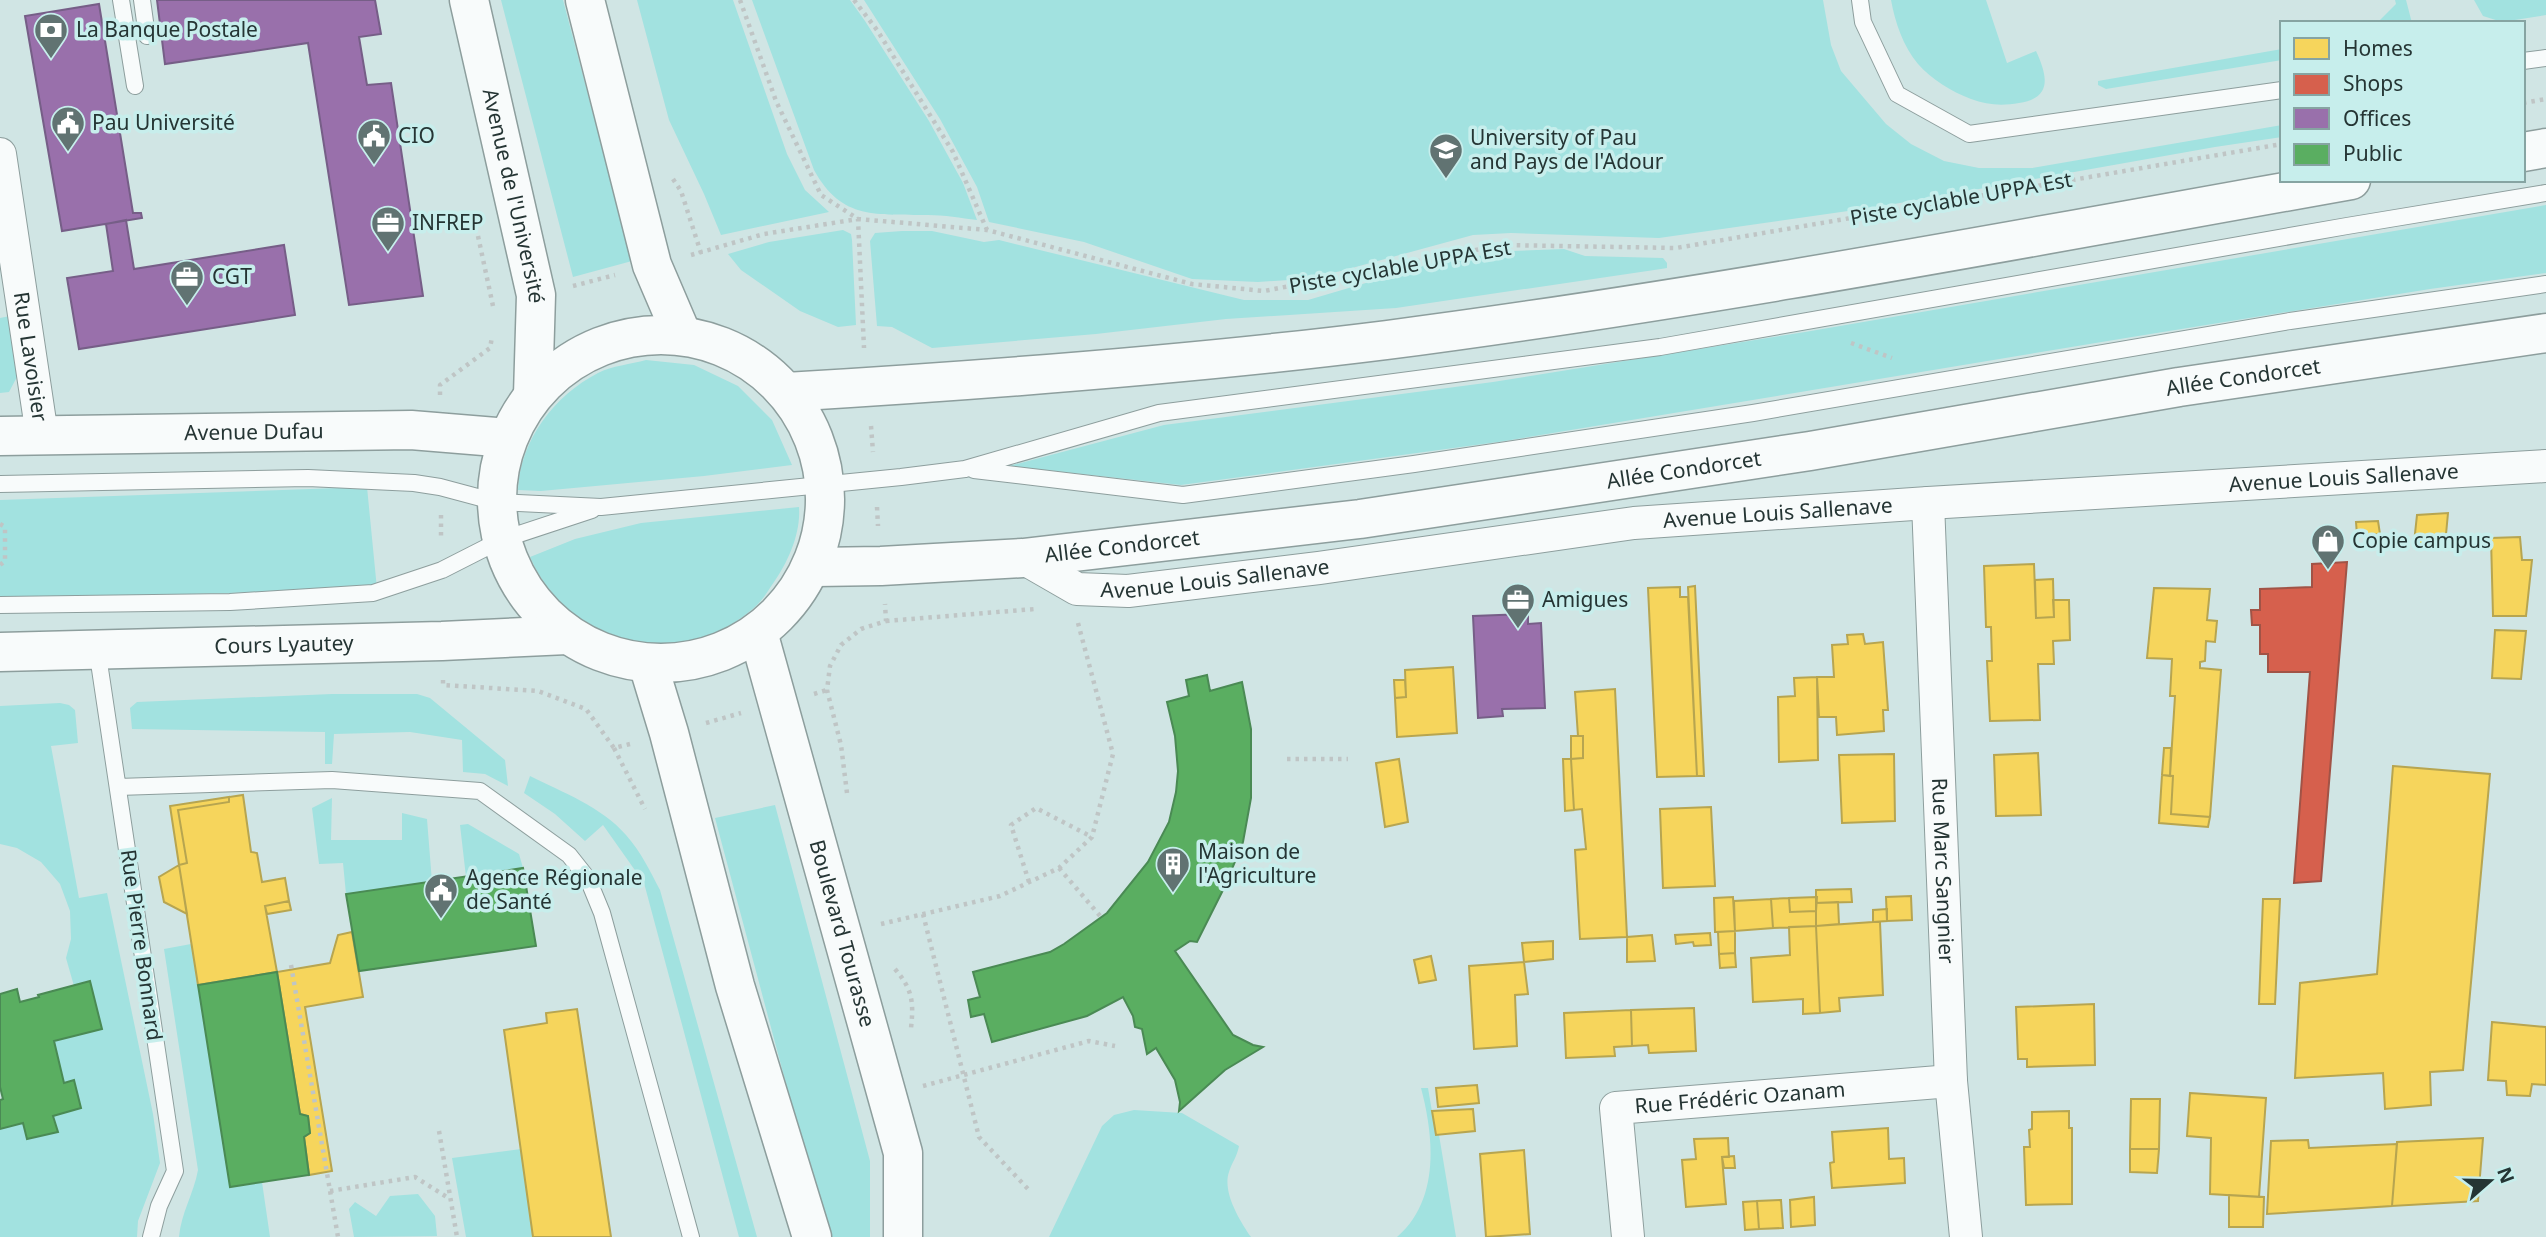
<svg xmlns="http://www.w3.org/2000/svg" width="2546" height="1237" viewBox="0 0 2546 1237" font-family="'Noto Sans',sans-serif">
	<rect width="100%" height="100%" fill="#d0e5e4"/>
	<!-- green -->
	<path fill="#a2e2e0" d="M501,0h62l69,261 -59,16z
		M637,0h96l54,154 18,36 24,22 -108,23 -17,-41 -35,-74z
		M752,0h98l15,21 64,100 34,62 14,37c-16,-2 -33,-5 -49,-5 -51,-1 -86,6 -114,-45z
		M864,0h959l8,45 10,26 45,53 25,20 33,17 35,7h53l250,-43v12l-67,10 -332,59 -224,32 -148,-5 -38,2 -132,36 -37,8 -46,3 -66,-3 -108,-37 -95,-20 -12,-35 -37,-68z
		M1891,0h95l21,63 29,-12c12,26 16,47 -17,52 -17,3 -32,2 -48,-4 -19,-7 -40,-20 -53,-35 -15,-18 -23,-42 -27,-64z
		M2395,0h11l6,23h-35l19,-19z
		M2474,0h72v15l-44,7 -19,-6z
		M2282,49v11l-176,29 -8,-4v-4z
		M2546,205v68l-116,16 -298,48 -627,104 -324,44 -172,-19 155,-41 329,-43 312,-50z
		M843,230l8,4 1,6 4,85 -18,2 -38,-16 -59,-41 -13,-16 41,-12z
		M902,231h30l52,11 15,-2 245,60h64l129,-38 75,-11 52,-2 21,7 78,2 4,5v5l-6,1 -265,39 -170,11 -130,15 -164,14 -40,-21 -15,-1 -7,-85 5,-8z
		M10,316l8,59 -9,17 -9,1v-75z
		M646,360l48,5 44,21 34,34 20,45 -88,11 -163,15 -23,-1c2,-50 37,-95 80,-117 14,-7 33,-9 48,-13z
		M367,487l10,102 -377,10v-99z
		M799,507c2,26 -11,55 -25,75 -5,7 -10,16 -16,22 -73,70 -188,44 -228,-47l45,-18 66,-16z
		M332,694h85l13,4 75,62 3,26 -23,-12 -22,-2 -1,-32 -52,-8 -76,2 -2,30h-7v-32l-193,-3 -2,-21 7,-6z
		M60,703l9,2 6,5 3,33 -27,3 28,152 28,-5 46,221 7,49 -22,58 -1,16h-137v-108l23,-6 4,16 30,-7 -4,-16 28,-8 -7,-27 -10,2 -10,-42 48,-13 -12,-46 -16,4 -8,-28 5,-19 -1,-28 -10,-27 -19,-22 -24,-14 -17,-4v-138z
		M530,776c32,16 72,31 96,59 15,17 24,36 34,55l97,347h-18l-95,-354 -41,-58 -18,16 -30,-27 -31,-21z
		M332,798l-1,42h71v-27l25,6 5,63 -86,12 -3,-31 -24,1 -7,-56z
		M775,805l95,356v76h-43l-112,-419z
		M468,824l51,30 4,14 -57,9 -6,-52z
		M191,944l39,242 32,-4 8,55h-91c2,-24 15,-44 19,-67l-34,-221z
		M1421,1088h7l8,47h3l17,102h-59c43,-37 37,-100 24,-149z
		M1134,1110l48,3 57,33c-2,11 -7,16 -10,26 -7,20 11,49 22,65h-202l53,-111 12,-11z
		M521,1149l12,88h-67l-14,-79z
		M418,1194l17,22 2,20 -83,1 -5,-28 6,-7 21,14 14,-20z"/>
	<!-- homes -->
	<path fill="#f6d55c" stroke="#b7a550" stroke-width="2" d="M2448,513l-3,32 -31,-2 3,-28z
		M2378,521l2,13 -23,1 -1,-13z
		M2520,537l2,23h10l-6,56h-33l-2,-78z
		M2034,564l2,54 18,-1 -1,-17h16l1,40 -17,1 1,23h-16l2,56 -50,1 -3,-60h5l-1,-34h-5l-2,-61z
		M2053,579l1,38 -18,1 -1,-38z
		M1695,586l9,190h-7l-9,-189z
		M1680,587v10h8l9,179 -40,1 -9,-189z
		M2154,588l56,1 -3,31 10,1 -2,21 -9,-1 -1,20 -5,1v6l21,2 -11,147 -39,-3 2,-38h-3l5,-80h-5l2,-37 -25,-1z
		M2495,630l31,1 -5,48 -29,-1z
		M1863,634l2,10 18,-2 5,68h-5l1,21 -47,4 -1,-18h-17l-2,-40h17l-2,-32 16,-1 -1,-9z
		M1453,667l4,66 -60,4 -2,-39 11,-1 -1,-27z
		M1817,677l1,83 -39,2 -1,-65 17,-1 -1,-18z
		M1394,680h11l1,17 -11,1z
		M1615,689l12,248 -47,2 -5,-89 11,-1 -4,-40 -8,1 -3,-51 12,-1v-22h-5l-3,-44z
		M1571,736h12v22l-12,1z
		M2164,748h7l-1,28 -8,-1z
		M2038,753l3,62 -45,1 -2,-61z
		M1894,754l1,67 -53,2 -3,-68z
		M1399,759l9,63 -23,5 -9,-64z
		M1563,759h8l3,51 -9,1z
		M2393,766l97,8 -27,296 -33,2 1,33 -46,4 -2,-36 -88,5 5,-95 77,-9z
		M2162,775l11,1 -2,38 39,3 -2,10 -49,-4z
		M243,795l8,57 6,1 5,29 23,-4 4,23 -24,5 12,66 -79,13 -19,-120 8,-2 -9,-53 51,-8v-5z
		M229,797v5l-51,8 9,53 -8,2 -9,-59z
		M1711,807l4,79 -52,2 -3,-79z
		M179,865l8,49 -23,-12 -5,-25z
		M1851,889l1,13 -36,1v-13z
		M1911,896l1,24 -25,1 -1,-24z
		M1733,897l2,34 -20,1 -1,-34z
		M1817,897l-1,14 -26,1 -1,-14z
		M1789,898l1,14 26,-1v15l-43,2 -2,-29z
		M1771,899l2,29 -38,3 -1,-30z
		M2263,899h17l-5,105h-16z
		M289,901l2,9 -24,4 -2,-8z
		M1838,902l1,22 -23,2v-23z
		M1887,909v12l-14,1v-12z
		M1873,922h7l3,73 -44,3 1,13 -20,2 -4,-87z
		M1816,926l4,87 -17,1v-15l-50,3 -2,-44 39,-3 -1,-28z
		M1735,931v22l-16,1 -1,-22z
		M352,932l11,65 -58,10 27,164 -23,4 -5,-38 6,-4 -2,-17 -8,-2 -23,-142 53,-9 8,-28z
		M1710,933l1,12 -17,1 -1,-4 -17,2 -1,-9z
		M1652,935l3,26 -28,1v-25z
		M1553,941v18l-29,3 -2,-19z
		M1735,953l1,14 -16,1 -1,-14z
		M1431,956l5,24 -17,3 -5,-23z
		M1524,962l4,32 -13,1 2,51 -43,3 -5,-83z
		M2094,1004l1,61 -68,2v-8h-9l-2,-52z
		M1694,1008l2,43 -47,2 -1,-8 -16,1 -1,-36z
		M577,1009l34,228h-78l-29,-207 43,-7 -1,-10z
		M1631,1010l1,36 -18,1 1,9 -49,2 -2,-45z
		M2492,1022l54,5v58l-14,-1 -2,12 -23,-1 -1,-14 -18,-1z
		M1477,1085l2,18 -41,4 -2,-19z
		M2190,1093l76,5 -7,99 -49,-3 1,-56 -24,-2z
		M2131,1099h29l-1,50h-29z
		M1473,1109l2,22 -39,4 -4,-24z
		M2069,1111v17h3v76l-46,1 -2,-58h6l-1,-17 3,-1v-17z
		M1888,1128l1,31 15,-1 1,25 -73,5 -2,-25 4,-1 -2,-30z
		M1728,1138l1,19h-7l4,47 -40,3 -4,-47 14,-1 -2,-20z
		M2483,1138l-5,63 -86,5 5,-64z
		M2308,1140l1,8 88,-4 -5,62 -125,8 4,-73z
		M2130,1149h29l-2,24 -27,-1z
		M1524,1150l6,84 -44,3 -6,-83z
		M1734,1156l1,12h-11l-2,-11z
		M2229,1195l35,2 -1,30h-34z
		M1814,1197l1,28 -24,2 -1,-27z
		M1781,1200l2,28 -24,1 -2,-28z
		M1757,1201l2,28 -14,1 -2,-28z"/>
	<!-- shops -->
	<path fill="#d6604d" stroke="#a15346" stroke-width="2" d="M2347,562l-26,319 -27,2 16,-211h-42v-18h-8v-29h-8l-1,-15h9v-21l52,-2v-23z"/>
	<!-- offices -->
	<path fill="#9970ab" stroke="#765e87" stroke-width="2" d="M157,0h218l6,34 -22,3 8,48 24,-2 32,213 -74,9 -41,-262 -143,21z
		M99,4l34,209h8l1,5 -80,13 -37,-215z
		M126,220l8,49 150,-24 11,70 -216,34 -12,-71 46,-7 -7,-47z
		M1528,614v10l13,-1 4,85 -43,1 1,7 -25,2 -5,-102z"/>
	<!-- public -->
	<path fill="#5aae61" stroke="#4a8a54" stroke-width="2" d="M1207,675l3,16 32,-9 9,47v69l-8,44 -18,44 -28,56 -7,-1 -15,10 58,84 20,10 10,2 -38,23 -46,41 1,-9 -5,-22 -19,-32 -9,6 -5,-25 -7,-2 -2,-11 -10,-19 -36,19 -95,26 -8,-28 -13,3 -3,-17 12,-3 -7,-25 77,-20 14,-8 43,-31 41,-51 21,-40 7,-30 2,-21 -3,-35 -8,-34 22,-6 -3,-16z
		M523,868l13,78 -177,25 -13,-77z
		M277,972l23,142 8,2 2,17 -6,4 5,38 -79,12 -32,-202z
		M90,981l12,48 -48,12 10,42 10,-3 7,28 -28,8 5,16 -31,7 -4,-16 -23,6v-29l3,-1 -3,-12v-93l17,-5 3,13 19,-5 -1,-2z"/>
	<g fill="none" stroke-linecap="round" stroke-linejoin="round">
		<!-- service casing -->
		<g stroke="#8d9e9d" stroke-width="18">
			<path id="service" d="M121,0l14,86
				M142,0l5,36
				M1860,0l3,22 34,72 72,40 313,-44
				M2523,61l23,-3
				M974,470l209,25 231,-31 339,-51 537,-92 256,-37
				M0,484l308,-6 106,5 26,4 56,15 105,5 300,-30 64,-8 194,-56 501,-66 687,-121 199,-33
				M0,605l230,-3 143,-9 69,-23 59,-30 91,-30
				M97,649l78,522 -16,35 -8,31
				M118,787l214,-7 148,11 89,64 19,24 14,34 89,324"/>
		</g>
		<!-- minor casing -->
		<g stroke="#8d9e9d" stroke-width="34">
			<g id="minor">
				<path id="s1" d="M0,154l42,281"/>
				<path id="s2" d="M1928,503l23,578 15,156"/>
				<path id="s3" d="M1023,558l54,31 51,2 191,-23 315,-45 294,-20 618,-37"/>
				<path id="s4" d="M1628,1237l-12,-129 335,-27"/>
			</g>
		</g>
		<!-- secondary casing -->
		<g stroke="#8d9e9d" stroke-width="41">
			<g id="secondary">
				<path id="s5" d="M469,0l67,295 -3,100"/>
				<path d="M585,0l67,265 30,70"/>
				<path d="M2523,152l23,-4"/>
				<circle cx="661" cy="499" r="164"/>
				<path d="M786,392c200,-12 402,-27 601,-52 323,-42 644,-103 964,-160"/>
				<path id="s6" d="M0,436l411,-6 97,8"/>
				<path id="s7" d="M815,567l66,-1 142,-8 337,-39 450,-68 369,-64 367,-54"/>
				<path id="s8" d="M758,632l145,521v84"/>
				<path id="s9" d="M0,652l442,-11 125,-6"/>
				<path d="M648,664l21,69 66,253 77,251"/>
			</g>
		</g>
		<!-- path -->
		<path stroke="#bfc5c5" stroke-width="4.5" stroke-dasharray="3.5 5" stroke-linecap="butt" d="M740,0l36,101 45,94 37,24 129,11 205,54 72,7 237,-46 175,3 606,-104
			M854,0l23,30 76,122 34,78
			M2523,103l23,-4
			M673,179l8,12 20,62
			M478,236l15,70
			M691,255l73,-21 94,-15 6,129
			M573,286l42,-11
			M1851,343l41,15
			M440,395v-10l50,-37 2,-11
			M871,426l2,26
			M877,507l1,19
			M441,515v23
			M0,524l5,3v34l-5,4
			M886,621l149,-12
			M443,680v5l95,6 48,18 28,39 16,-4
			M814,694l13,-4
			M706,723l35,-10
			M614,748l31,61
			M1287,759h61
			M847,793l-6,-48 -14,-55 3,-24 11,-21 20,-16 25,-8 -1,-17
			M1059,868l42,49
			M1029,882l-18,-57 25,-17 56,29
			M923,914l56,223 49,52
			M881,924l119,-28 59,-28 33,-31 21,-83 -35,-131
			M291,965l47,272
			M895,969c17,20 19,32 16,59
			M923,1086l166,-45 26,5
			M439,1131l18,106
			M330,1191l85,-14 35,22"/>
		<!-- service -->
		<use href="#service" stroke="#f8fbfb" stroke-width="16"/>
		<!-- minor -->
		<use href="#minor" stroke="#f8fbfb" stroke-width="32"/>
		<!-- secondary -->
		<use href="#secondary" stroke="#f8fbfb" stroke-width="38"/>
	</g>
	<!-- icons -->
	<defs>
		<g id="bank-pin" transform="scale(1.75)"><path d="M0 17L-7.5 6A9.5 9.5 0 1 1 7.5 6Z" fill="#617372" stroke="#c7eeec"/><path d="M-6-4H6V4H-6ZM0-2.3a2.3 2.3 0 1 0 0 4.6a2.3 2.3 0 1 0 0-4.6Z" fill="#fff"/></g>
		<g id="civic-pin" transform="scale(1.75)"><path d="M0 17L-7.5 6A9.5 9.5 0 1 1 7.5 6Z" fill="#617372" stroke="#c7eeec"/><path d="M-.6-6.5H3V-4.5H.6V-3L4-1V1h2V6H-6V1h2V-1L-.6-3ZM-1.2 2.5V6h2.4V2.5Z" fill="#fff"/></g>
		<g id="university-pin" transform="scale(1.75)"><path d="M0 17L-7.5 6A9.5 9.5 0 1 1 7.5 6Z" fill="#617372" stroke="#c7eeec"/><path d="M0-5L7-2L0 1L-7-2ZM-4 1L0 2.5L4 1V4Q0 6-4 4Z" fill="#fff"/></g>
		<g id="office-pin" transform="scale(1.75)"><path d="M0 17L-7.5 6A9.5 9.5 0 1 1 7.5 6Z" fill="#617372" stroke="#c7eeec"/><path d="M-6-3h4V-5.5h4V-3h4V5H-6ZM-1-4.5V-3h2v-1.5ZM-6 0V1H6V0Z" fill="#fff"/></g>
		<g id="shop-pin" transform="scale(1.75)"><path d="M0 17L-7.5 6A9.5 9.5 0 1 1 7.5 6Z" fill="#617372" stroke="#c7eeec"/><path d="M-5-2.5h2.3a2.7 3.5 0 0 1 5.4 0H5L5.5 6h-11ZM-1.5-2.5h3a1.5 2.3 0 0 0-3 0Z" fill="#fff"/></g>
		<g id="building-pin" transform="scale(1.75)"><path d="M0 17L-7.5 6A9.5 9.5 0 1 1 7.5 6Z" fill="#617372" stroke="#c7eeec"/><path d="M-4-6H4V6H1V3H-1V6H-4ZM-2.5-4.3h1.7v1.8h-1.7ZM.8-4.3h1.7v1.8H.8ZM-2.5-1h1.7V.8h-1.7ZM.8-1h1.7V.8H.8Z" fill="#fff"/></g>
	</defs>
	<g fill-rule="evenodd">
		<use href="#bank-pin" x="51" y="30"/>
		<use href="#civic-pin" x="68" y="123"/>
		<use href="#civic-pin" x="374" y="136"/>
		<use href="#university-pin" x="1446" y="150"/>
		<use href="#office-pin" x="388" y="223"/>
		<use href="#office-pin" x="187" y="277"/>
		<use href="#shop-pin" x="2328" y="541"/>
		<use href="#office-pin" x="1518" y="600"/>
		<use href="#building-pin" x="1173" y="864"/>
		<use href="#civic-pin" x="441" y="890"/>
	</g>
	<g text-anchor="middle" stroke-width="7" stroke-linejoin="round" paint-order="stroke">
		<!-- poi labels -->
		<g font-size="21" fill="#253534" stroke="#c7eeec" text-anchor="start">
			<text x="76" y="37">La Banque Postale</text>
			<text x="92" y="130">Pau Université</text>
			<text x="398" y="143">CIO</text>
			<text x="1470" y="145">University of Pau<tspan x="1470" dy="24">and Pays de l'Adour</tspan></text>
			<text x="412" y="230">INFREP</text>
			<text x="212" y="284">CGT</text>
			<text x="2352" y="548">Copie campus</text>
			<text x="1542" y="607">Amigues</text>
			<text x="1198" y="859">Maison de<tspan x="1198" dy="24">l'Agriculture</tspan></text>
			<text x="466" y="885">Agence Régionale<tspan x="466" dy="24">de Santé</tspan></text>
		</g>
		<!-- street labels -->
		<g font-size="21" fill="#253534" stroke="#c7eeec">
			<text dy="7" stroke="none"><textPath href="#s5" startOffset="201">Avenue de l'Université</textPath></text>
			<text transform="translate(1961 199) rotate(-10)" y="7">Piste cyclable UPPA Est</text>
			<text transform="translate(1400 267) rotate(-10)" y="7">Piste cyclable UPPA Est</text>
			<text dy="7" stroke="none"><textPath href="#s1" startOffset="205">Rue Lavoisier</textPath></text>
			<text dy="7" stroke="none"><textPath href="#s7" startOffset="1442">Allée Condorcet</textPath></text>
			<text dy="7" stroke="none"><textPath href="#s6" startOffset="254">Avenue Dufau</textPath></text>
			<text dy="7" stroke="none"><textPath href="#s7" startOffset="875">Allée Condorcet</textPath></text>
			<text dy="7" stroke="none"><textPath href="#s3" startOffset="1335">Avenue Louis Sallenave</textPath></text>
			<text dy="7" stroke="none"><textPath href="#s3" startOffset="768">Avenue Louis Sallenave</textPath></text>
			<text dy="7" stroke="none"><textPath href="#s7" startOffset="308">Allée Condorcet</textPath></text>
			<text dy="7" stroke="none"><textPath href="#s3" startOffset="201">Avenue Louis Sallenave</textPath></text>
			<text dy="7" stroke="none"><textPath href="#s9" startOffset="284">Cours Lyautey</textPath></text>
			<text dy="7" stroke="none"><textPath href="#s2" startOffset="368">Rue Marc Sangnier</textPath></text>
			<text dy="7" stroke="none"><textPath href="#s8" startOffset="313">Boulevard Tourasse</textPath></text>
			<text transform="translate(141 945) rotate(82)" y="7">Rue Pierre Bonnard</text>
			<text dy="7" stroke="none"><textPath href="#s4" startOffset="254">Rue Frédéric Ozanam</textPath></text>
		</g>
	</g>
	<!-- legend -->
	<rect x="2280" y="21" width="245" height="161" fill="#c7eeec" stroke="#86a4a2" stroke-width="2"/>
	<rect x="2294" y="38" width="35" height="21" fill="#f6d55c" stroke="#86a4a2" stroke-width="2"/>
	<text x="2343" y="56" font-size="21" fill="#253534">Homes</text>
	<rect x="2294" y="74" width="35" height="21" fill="#d6604d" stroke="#86a4a2" stroke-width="2"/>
	<text x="2343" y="91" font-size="21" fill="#253534">Shops</text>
	<rect x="2294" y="108" width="35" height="21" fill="#9970ab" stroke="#86a4a2" stroke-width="2"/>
	<text x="2343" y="126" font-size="21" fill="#253534">Offices</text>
	<rect x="2294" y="144" width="35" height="21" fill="#5aae61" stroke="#86a4a2" stroke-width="2"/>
	<text x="2343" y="161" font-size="21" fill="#253534">Public</text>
	<!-- north arrow -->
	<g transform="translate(2490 1181) rotate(70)" stroke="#c7eeec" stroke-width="5" paint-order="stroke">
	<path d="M0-5L12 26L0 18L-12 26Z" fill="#253534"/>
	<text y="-10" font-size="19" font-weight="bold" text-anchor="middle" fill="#253534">N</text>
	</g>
</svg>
